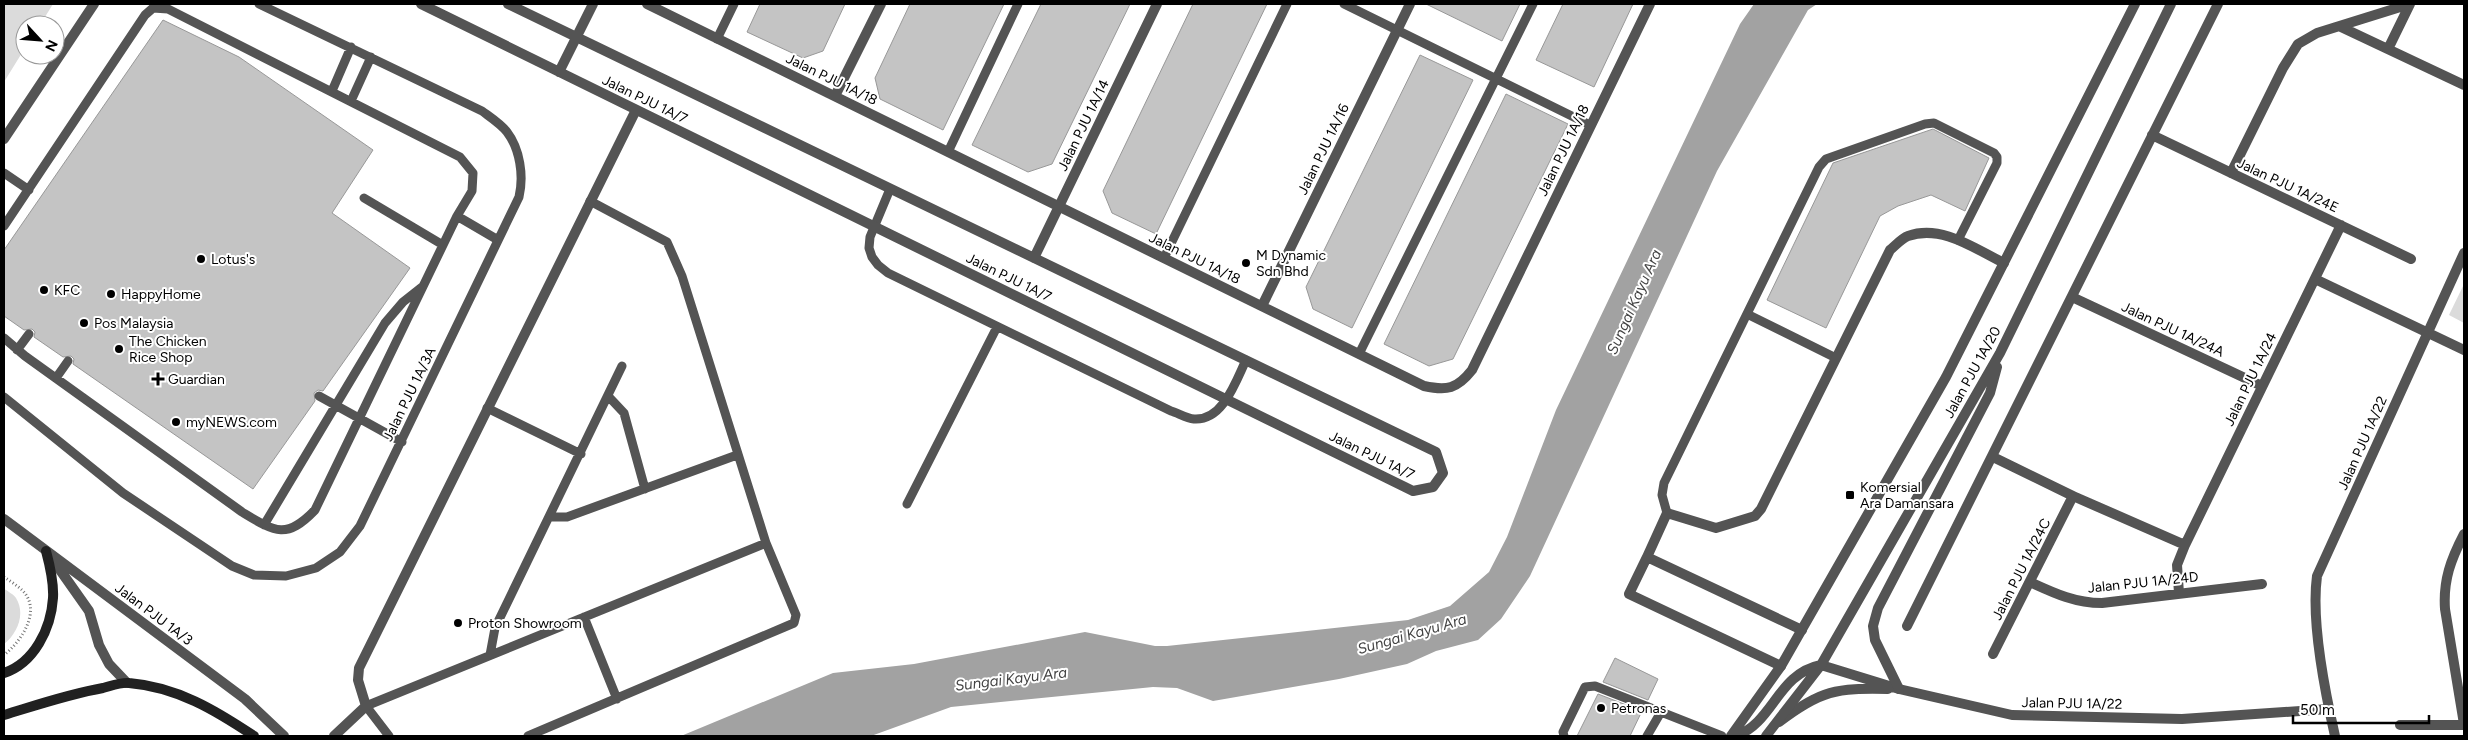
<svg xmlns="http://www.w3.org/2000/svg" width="2468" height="740" viewBox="0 0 2468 740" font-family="Figtree,sans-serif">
	<rect width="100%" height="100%" fill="#fff"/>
	<!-- green -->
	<path fill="#dbdbdb" d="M4,4h49l-13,21h-15v23l-21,34z
		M2464,284v39l-15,-8z
		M4,589c4,2 10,6 12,9 10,16 1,36 -12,46z"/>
	<!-- water -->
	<path fill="#a2a2a2" d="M1754,4h63l-9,6 -91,161 -187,405 -29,43 -23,21 -42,11 -29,13 -68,15 -126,22 -36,-13 -24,-1 -202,20 -80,29h-190l152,-63 81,-9 171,-32 70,14h12l241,-26 42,-14 39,-34 18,-35 49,-127 184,-386z"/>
	<!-- building -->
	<path fill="#c4c4c4" stroke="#989898" d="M760,4h85l-22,47 -20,7 -56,-26z
		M910,4h94l-61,126 -63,-31 -5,-21z
		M1041,4h89l-78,160 -24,8 -56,-27z
		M1193,4h74l-111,230 -44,-21 -9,-22z
		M1426,4h94l-18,37z
		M1563,4h70l-39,83 -58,-27z
		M163,20l76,37 134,93 -41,63 78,55 -87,123 -5,-1 -4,3 1,8 -62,88 -180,-125 1,-5 -3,-3 -8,1 -29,-20 1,-5 -3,-3 -8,1 -20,-14v-66z
		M1420,55l53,25 -121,248 -39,-19 -7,-22z
		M1506,94l62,30 -115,235 -24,7 -45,-22z
		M1933,129l56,29 -24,53 -34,-16 -33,11 -18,10 -54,112 -59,-28 66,-137z
		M1615,658l43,21 -10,21 -45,-18z
		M1598,694l44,17 -12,25h-53z"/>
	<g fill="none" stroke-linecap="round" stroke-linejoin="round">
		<!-- path -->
		<path stroke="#767676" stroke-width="3" stroke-dasharray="1 2.5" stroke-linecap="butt" d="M4,577c6,4 14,9 19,14 19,20 -2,51 -19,64"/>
		<!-- service -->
		<path stroke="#545454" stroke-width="9" d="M1344,4l246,121
			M717,39l17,-35
			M332,91l19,-44
			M351,101l20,-44
			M948,152l70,-148
			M4,173l25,17
			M890,189l-20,48 -1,11 3,9 6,8 10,8 283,138c7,2 15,7 23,8 29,2 42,-38 52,-59
			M364,198l79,47
			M457,216l41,24
			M4,226l141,-211 8,-7 15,1 292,148 13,16 -1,18 -15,25 -142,294c-29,30 -40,22 -73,2l-217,-156 -21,-18
			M1164,258l123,-254
			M1747,314l89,44
			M17,350l12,-16
			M1359,354l174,-350
			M56,378l12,-17
			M319,396l83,46
			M4,397l119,96 109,73 22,9 32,1 30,-8 24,-16 20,-26 159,-329c5,-21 1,-48 -12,-65 -6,-8 -17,-15 -25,-21l-223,-107
			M609,397l15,16 21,76
			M487,408l94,46
			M907,504l90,-177
			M1667,513l-5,-18 2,-12 155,-316 7,-8 99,-35 9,-1 60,30 3,4v6l-39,77
			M551,517h16l170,-62
			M264,525l121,-202 18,-21 19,-15
			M584,617l33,82
			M490,655l5,-27 127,-262
			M389,736l-23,-30 400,-163 -84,-267 -15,-34 -77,-41
			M528,736l266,-113 2,-8 -30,-72
			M1564,736l-1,-4 22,-45 10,-1 127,50
			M1647,736l14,-24"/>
		<!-- minor -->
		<path stroke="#545454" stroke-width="10" d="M421,4l992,487 20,-4 10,-14 -7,-21 -928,-448
			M647,4l777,382c23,5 33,3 48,-16l178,-366
			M2341,27l123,58
			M2388,49l22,-45
			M559,72l34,-68
			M835,96l46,-92
			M2152,135l259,124
			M4,139l90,-135
			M2231,173l52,-105 15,-24 19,-11 93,-29
			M1034,258l123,-254
			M2315,279l149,71
			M2072,297l190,89
			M1262,306l148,-302
			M1993,457l80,39 112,49
			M2464,534c-13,25 -21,46 -19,75l19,115
			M1647,557l20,-44 49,15 39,-12 6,-7 129,-259c5,-4 12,-12 18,-14 34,-12 67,13 96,27
			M2030,582c24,11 45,21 72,21l160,-19
			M2179,593l-2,-28 8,-20 156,-320
			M1907,626l311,-622
			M1993,654l80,-158
			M1821,665l78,24 113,26 170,4 147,-10
			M1781,666l-152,-72 18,-37 155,73
			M1779,722c42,-32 57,-34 109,-33
			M2400,725h64
			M334,736l32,-30 -8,-26 1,-12 277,-558
			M2335,736c-10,-44 -24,-116 -18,-160l147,-323"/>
		<!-- tertiary -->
		<path stroke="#545454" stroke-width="10" d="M4,519l241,180 39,37
			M53,560l36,51 10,34 10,19 18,19
			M1899,689l-24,-49 -2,-14 5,-18 112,-215 7,-26
			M1731,736l50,-70 165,-289 189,-373
			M1736,736c38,-14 41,-62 85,-71
			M1766,736l55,-71 179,-312 171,-349"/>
		<!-- secondary -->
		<path stroke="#212121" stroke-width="10" d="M4,673c30,-10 47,-44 49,-75 1,-16 -3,-32 -7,-47
			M4,715c33,-10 65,-21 99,-27 8,-2 18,-6 26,-5 48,4 86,27 125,53"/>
	</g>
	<!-- markers -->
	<g fill="#000" stroke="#fff" stroke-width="2">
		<circle cx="201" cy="259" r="5"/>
		<circle cx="1246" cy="263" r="5"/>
		<circle cx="44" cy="290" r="5"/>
		<circle cx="111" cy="294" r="5"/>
		<circle cx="84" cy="323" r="5"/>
		<circle cx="119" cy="349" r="5"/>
		<path d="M155.5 371.5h5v5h5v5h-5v5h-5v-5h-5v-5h5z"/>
		<circle cx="176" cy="422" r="5"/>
		<rect x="1845" y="490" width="10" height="10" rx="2.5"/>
		<circle cx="458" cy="623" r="5"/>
		<circle cx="1601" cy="708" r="5"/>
	</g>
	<g text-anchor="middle" stroke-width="4" stroke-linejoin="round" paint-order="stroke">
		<!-- street labels -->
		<g font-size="14" fill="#000" stroke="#fff">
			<text transform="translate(832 79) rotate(26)" y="5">Jalan PJU 1A/18</text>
			<text transform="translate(645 99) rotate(26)" y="5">Jalan PJU 1A/7</text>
			<text transform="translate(1083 125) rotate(-64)" y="5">Jalan PJU 1A/14</text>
			<text transform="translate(1323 149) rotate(-64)" y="5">Jalan PJU 1A/16</text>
			<text transform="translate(1563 150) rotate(-64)" y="5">Jalan PJU 1A/18</text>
			<text transform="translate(2288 185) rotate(25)" y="5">Jalan PJU 1A/24E</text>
			<text transform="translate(1195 258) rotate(26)" y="5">Jalan PJU 1A/18</text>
			<text transform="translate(1009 277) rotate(26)" y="5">Jalan PJU 1A/7</text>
			<text transform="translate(2173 329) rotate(25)" y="5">Jalan PJU 1A/24A</text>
			<text transform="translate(1972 372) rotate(-61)" y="5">Jalan PJU 1A/20</text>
			<text transform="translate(2250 379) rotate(-64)" y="5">Jalan PJU 1A/24</text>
			<text transform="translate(409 394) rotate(-64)" y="5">Jalan PJU 1A/3A</text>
			<text transform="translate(2362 443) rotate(-66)" y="5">Jalan PJU 1A/22</text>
			<text transform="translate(1372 455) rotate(26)" y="5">Jalan PJU 1A/7</text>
			<text transform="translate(2021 569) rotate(-63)" y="5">Jalan PJU 1A/24C</text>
			<text transform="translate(2143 582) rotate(-6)" y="5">Jalan PJU 1A/24D</text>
			<text transform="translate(154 614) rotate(37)" y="5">Jalan PJU 1A/3</text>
			<text transform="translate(2072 703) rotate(1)" y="5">Jalan PJU 1A/22</text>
		</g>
		<!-- poi labels -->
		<g font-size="14" fill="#000" stroke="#fff" text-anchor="start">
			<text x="1256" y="260">M Dynamic<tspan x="1256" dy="16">Sdn Bhd</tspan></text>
			<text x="211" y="264">Lotus's</text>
			<text x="54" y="295">KFC</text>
			<text x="121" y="299">HappyHome</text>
			<text x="94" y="328">Pos Malaysia</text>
			<text x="129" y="346">The Chicken<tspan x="129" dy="16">Rice Shop</tspan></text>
			<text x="168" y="384">Guardian</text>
			<text x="186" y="427">myNEWS.com</text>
			<text x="1860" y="492">Komersial<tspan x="1860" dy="16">Ara Damansara</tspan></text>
			<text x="468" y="628">Proton Showroom</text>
			<text x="1611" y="713">Petronas</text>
		</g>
		<!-- water labels -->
		<g font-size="15" font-style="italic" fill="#434343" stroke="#fff">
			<text transform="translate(1634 302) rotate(-66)" y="5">Sungai Kayu Ara</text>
			<text transform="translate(1412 634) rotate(-16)" y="5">Sungai Kayu Ara</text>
			<text transform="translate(1011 679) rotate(-7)" y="5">Sungai Kayu Ara</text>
		</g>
	</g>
	<!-- border -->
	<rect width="2468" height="740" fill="none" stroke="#000000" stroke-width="10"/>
	<!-- north arrow -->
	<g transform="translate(40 40) rotate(116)"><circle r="24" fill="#ffffff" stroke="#999999"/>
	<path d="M0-4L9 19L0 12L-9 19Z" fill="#000000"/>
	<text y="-8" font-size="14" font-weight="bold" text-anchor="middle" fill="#000000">N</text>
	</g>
	<!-- scale -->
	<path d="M2293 715v8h136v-8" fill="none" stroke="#000000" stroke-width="2.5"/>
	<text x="2300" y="715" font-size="15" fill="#000000" stroke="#ffffff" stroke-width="4" paint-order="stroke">50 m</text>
</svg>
